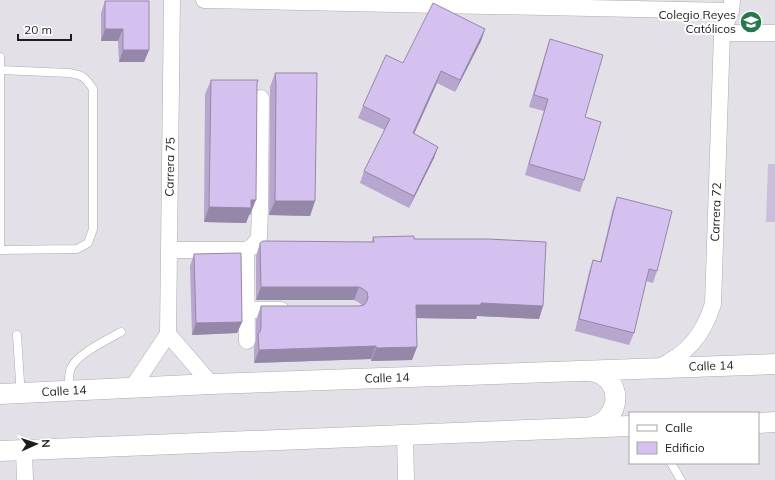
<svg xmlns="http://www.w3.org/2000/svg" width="775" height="480" viewBox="0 0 775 480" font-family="Mulish,sans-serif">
	<rect width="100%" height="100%" fill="#e3e0e8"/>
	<!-- green -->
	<path fill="#cbbedb" d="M768,164h7v58h-9z"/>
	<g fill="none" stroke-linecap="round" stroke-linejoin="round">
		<!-- service casing -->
		<g stroke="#adaab1" stroke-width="9">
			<path id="service" d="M0,57v193
				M0,70l69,3c14,2 16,4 24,16v140l-5,14 -11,6 -77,1
				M17,335l3,47v11
				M69,390c0,-7 -1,-16 2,-22 6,-14 36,-28 50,-36
				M671,463l10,17"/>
		</g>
		<!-- minor casing -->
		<g stroke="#adaab1" stroke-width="17">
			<path id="minor" d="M204,0l527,11
				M722,33h53
				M169,250h77l6,-3 4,-5 3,-5 1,-28 1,-111
				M246,250l1,91
				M247,310h34
				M168,334l43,50
				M657,368c30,-14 46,-32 56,-64l9,-271 9,-22 1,-10
				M132,388l36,-54 4,-334
				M405,434l1,46
				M24,450l1,30"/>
		</g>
		<!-- tertiary casing -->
		<g stroke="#adaab1" stroke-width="21">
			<path id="tertiary" d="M588,371c5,0 9,1 13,3 24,14 16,48 -10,53
				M0,394l211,-10 564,-20
				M758,423l17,-1
				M0,451l630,-25"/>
		</g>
		<!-- service -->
		<use href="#service" stroke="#fff" stroke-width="8"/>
		<!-- minor -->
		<use href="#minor" stroke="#fff" stroke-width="16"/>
		<!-- tertiary -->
		<use href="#tertiary" stroke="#fff" stroke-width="20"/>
	</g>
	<!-- wall -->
	<path fill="#b7a6ce" d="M105,1l44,49 -5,12h-25l-1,-21h-17v-28z
		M485,29l-4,12 -26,51 -18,-9 -23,51 24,13 -4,11 -25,50 -49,-25 4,-12 21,-41 -27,-12 5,-12 40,-43z
		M550,39l35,78 -1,63 -4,12 -55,-17 19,-64 -15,-4 17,-56z
		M275,73l40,128 -5,15 -41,-1 1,-117v-11z
		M211,80l46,3 -7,132h-1l-3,8 -42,-1 1,-128z
		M617,197l40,74 -4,12 -7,-2 -12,52 -5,12 -54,-14 14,-59 4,-12 7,2 13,-54z
		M373,237l41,2 129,67 -4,13 -62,-3 -1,3 -60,-1 1,29 -5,13 -41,1v-2l-117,4v-16l2,-7v-20l5,-14h98l3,-1 -4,-3 -4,-2h-98v-44l4,-13 112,-1z
		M194,254l48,68 -5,11 -45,2 -2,-69z"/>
	<!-- shaded-wall -->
	<path fill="#9587a7" d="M105,29h18l-5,12h-17z
		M485,29l-4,12 -26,51 5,-12z
		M123,50h26l-5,12h-25z
		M441,71l-4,12 -28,62 4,-12z
		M438,147l-4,11 -25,50 5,-12z
		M251,200h5l-6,15h-1l-3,8 -42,-1 5,-15z
		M275,201h40l-5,15 -41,-1z
		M261,287h98l-5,13h-98z
		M481,303l62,3 -4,13 -62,-3 -1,3 -65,-1 5,-13z
		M242,322l-5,11 -45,2 4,-12z
		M376,346l-5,13 -117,4 5,-13z
		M417,347l-5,13 -41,1 5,-13z"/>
	<!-- building -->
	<path fill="#d5c1ef" stroke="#9587a7" d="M105,1h44v49h-26v-21h-18z
		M433,3l52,26 -25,51 -19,-9 -28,62 25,14 -24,49 -50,-25 26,-52 -27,-13 23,-51 17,8z
		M550,39l53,16 -18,62 16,5 -17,58 -55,-16 19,-65 -14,-4z
		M275,73h42l-2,128h-40l1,-118z
		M211,80h47l-1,3 -1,117h-5v8l-42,-1z
		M617,197l55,14 -15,60 -8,-2 -15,64 -55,-14 14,-59 8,2z
		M414,236v3h74l58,3 -3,64 -62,-3v2h-65l1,42 -41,1v-2l-117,4 -1,-16 2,-2 1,-4v-22h98l5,-1 3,-4 1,-4 -1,-5 -4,-3 -4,-2h-98l-1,-44 3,-2 111,1 -1,-5z
		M241,253l1,69 -46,1 -2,-69z"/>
	<!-- icons -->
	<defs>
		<g id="school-disc" transform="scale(1.15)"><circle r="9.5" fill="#26794b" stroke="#fff"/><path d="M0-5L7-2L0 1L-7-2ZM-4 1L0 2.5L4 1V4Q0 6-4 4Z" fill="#fff"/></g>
	</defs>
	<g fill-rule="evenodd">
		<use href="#school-disc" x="751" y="22"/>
	</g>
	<g text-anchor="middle" stroke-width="4" stroke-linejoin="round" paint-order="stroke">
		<!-- poi labels -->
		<g font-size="12" fill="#1e1d20" stroke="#fff" text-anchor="end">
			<text x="736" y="19">Colegio Reyes<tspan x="736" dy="14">Católicos</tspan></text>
		</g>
		<!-- street labels -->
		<g font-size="12" fill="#1e1d20" stroke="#fff">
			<text transform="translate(170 167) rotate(-89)" y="4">Carrera 75</text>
			<text transform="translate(716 212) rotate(-88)" y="4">Carrera 72</text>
			<text transform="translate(711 366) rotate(-2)" y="4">Calle 14</text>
			<text transform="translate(387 378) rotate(-2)" y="4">Calle 14</text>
			<text transform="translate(64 391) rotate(-3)" y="4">Calle 14</text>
		</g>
	</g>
	<!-- legend -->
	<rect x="629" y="412" width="130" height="52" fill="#ffffff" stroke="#a5a5a6"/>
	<rect x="637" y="425" width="20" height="6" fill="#ffffff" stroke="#a5a5a6"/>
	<text x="665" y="432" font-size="12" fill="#1e1d20">Calle</text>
	<rect x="637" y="442" width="20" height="12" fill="#d5c1ef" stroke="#a5a5a6"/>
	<text x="665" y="452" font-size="12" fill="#1e1d20">Edificio</text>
	<!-- north arrow -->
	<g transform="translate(36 444) rotate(87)" stroke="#ffffff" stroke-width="3" paint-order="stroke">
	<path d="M0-3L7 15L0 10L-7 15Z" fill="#1e1d20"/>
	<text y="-6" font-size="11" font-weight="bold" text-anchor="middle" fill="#1e1d20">N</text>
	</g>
	<!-- scale -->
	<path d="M18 34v6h53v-6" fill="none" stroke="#1e1d20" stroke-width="2"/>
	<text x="24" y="34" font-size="12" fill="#1e1d20" stroke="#ffffff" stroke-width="3" paint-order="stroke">20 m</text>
</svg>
